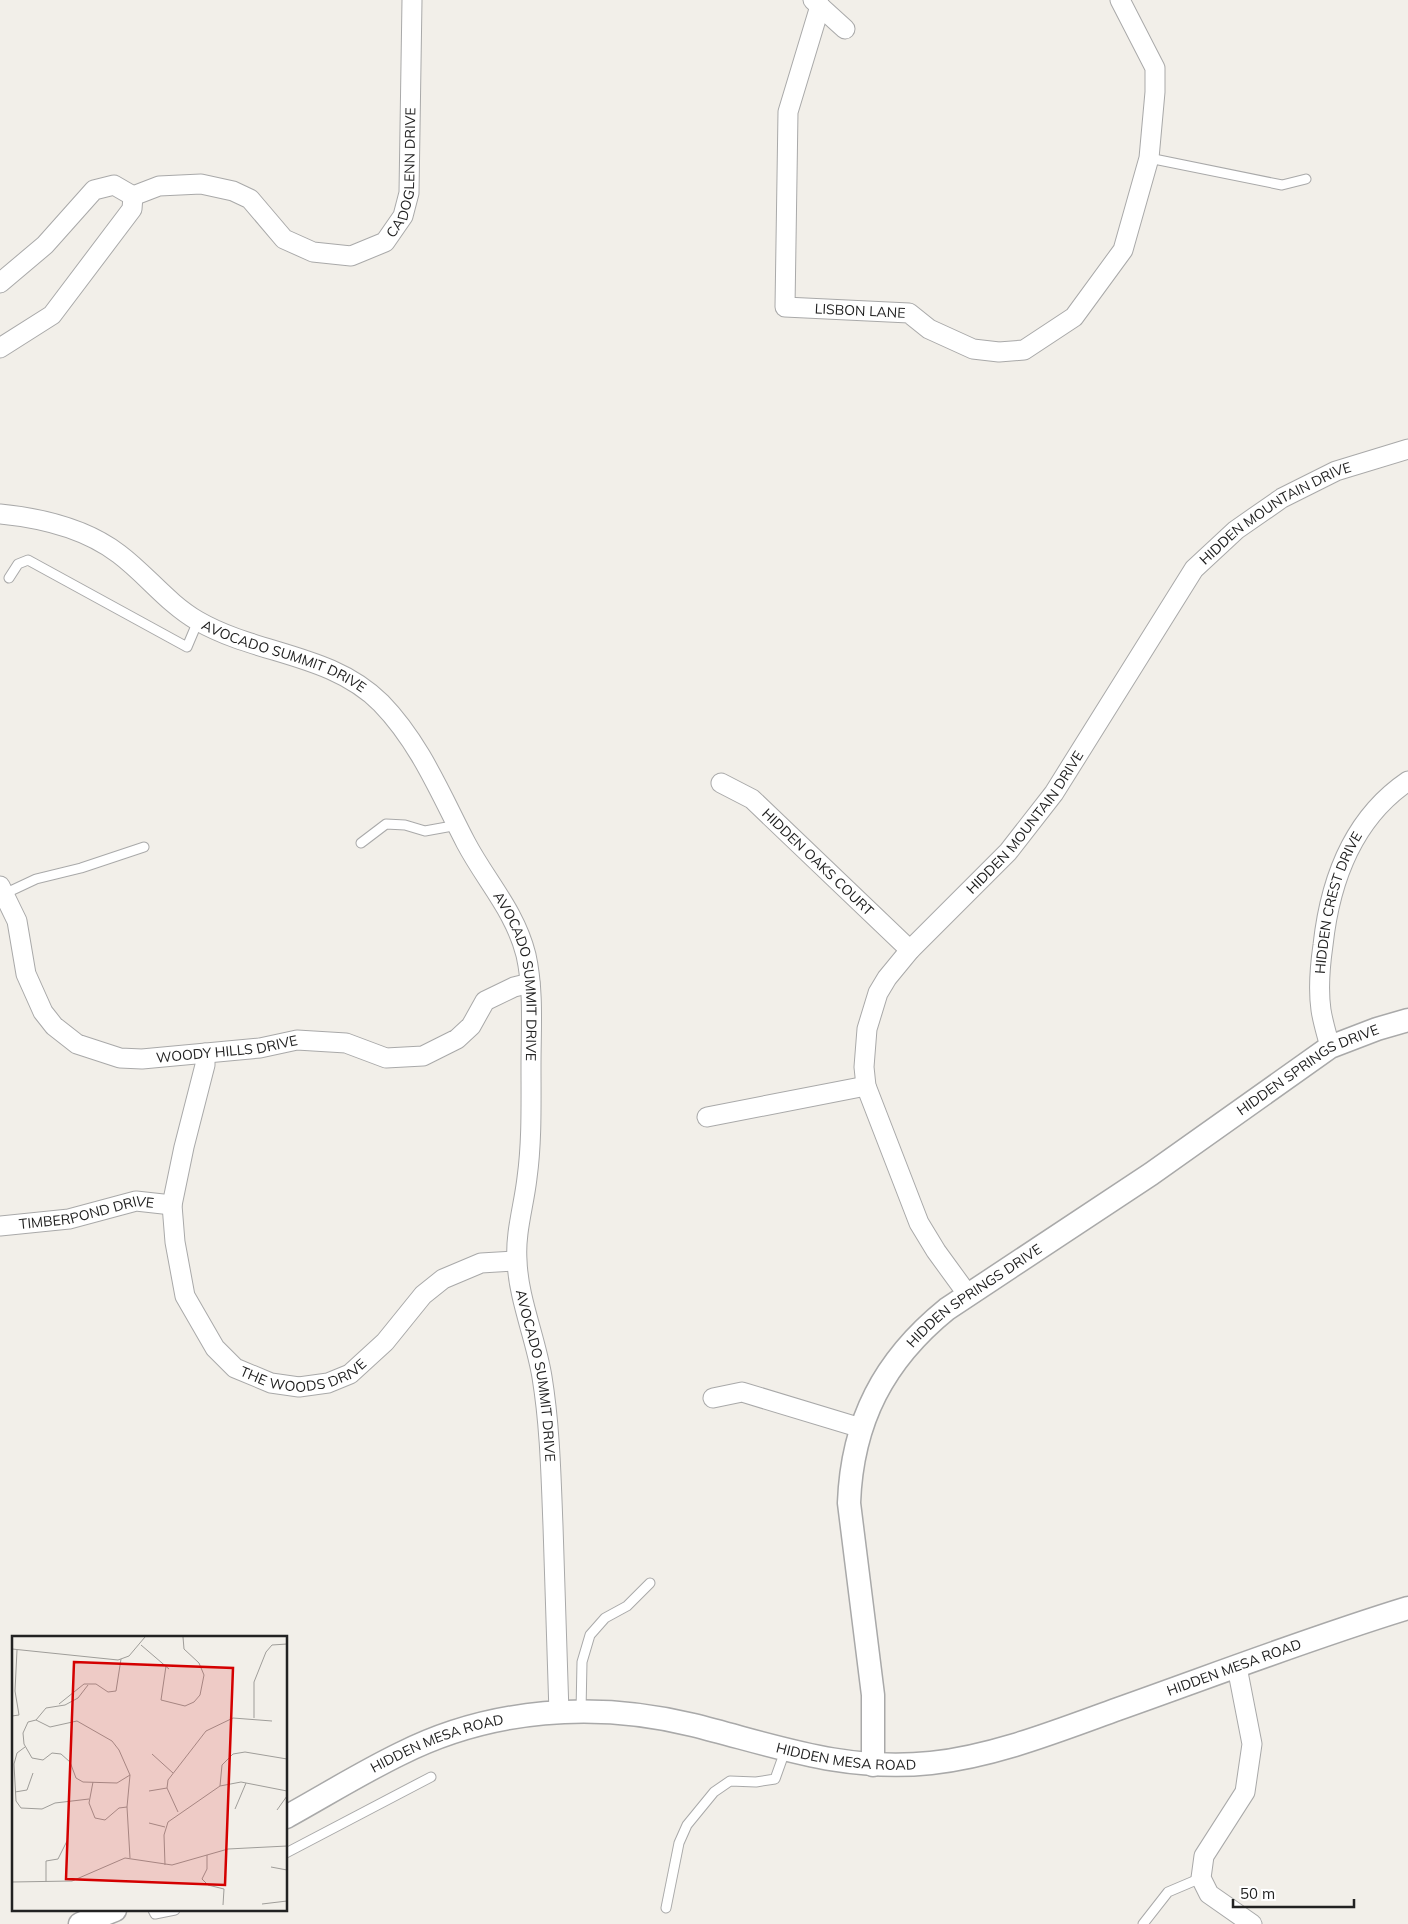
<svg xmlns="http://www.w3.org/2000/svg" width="1408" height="1924" viewBox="0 0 1408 1924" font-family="Mulish,sans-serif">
	<rect width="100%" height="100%" fill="#f2efe9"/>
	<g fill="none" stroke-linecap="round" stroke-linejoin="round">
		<!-- service casing -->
		<g stroke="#a9a9a9" stroke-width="11">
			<path id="service" d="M1149,158l133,27 24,-6
				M9,578l9,-14 10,-4 159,87 11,-26
				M361,843l25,-19 19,1 20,6 33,-6
				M4,894l32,-15 45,-11 63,-21
				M581,1711l1,-49 8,-27 15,-17 22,-12 23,-23
				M286,1853l145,-76
				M666,1908l13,-65 8,-18 27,-33 16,-11 26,1 19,-3 10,-28
				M153,1910l2,4 20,-4
				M1143,1924l25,-32 33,-14"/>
		</g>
		<!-- minor casing -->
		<g stroke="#a9a9a9" stroke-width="21">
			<g id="minor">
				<path d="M813,0l32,29"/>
				<path id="s1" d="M820,6l-32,106 -3,195 124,6 20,16 44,20 26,3 25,-2 50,-33 49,-67 26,-92 6,-66v-24l-35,-68"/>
				<path id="s2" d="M133,196l26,-10 42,-2 32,7 17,8 34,40 29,13 38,4 34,-14 18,-26 6,-23 3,-193"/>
				<path d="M0,283l45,-38 49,-55 20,-5 19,11"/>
				<path d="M0,348l52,-33 80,-106 1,-13"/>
				<path id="s3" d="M0,514c41,4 85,14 119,40 28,21 48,49 79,67 59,34 133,32 183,82 39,40 60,92 85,140 20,38 49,68 60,112 8,36 5,74 5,111 0,37 1,76 -4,112 -3,27 -12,55 -10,82 1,38 19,79 25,117 8,49 9,99 11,149 2,62 4,124 6,187"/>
				<path id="s4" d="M721,783l31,16 158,151"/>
				<path id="s5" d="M0,886l17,35 9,53 17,38 11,14 23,18 43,14 22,1 118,-11 37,-8 49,3 40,15 37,-2 34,-17 14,-13 14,-25 29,-14 16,-4"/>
				<path id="s6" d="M1330,1047c-3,-12 -7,-24 -9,-37 -3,-21 -1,-44 2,-65 7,-64 29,-126 85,-164"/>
				<path id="s7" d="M205,1053v12l-21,82 -12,58 3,37 10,54 30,52 20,20 36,15 28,4 29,-4 22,-9 35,-32 38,-47 20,-16 38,-16 35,-2"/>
				<path d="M707,1117l159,-31"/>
				<path id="s8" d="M0,1226l69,-7 67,-18 36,4"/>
				<path id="s9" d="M968,1295l-32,-44 -17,-28 -53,-137 -2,-19 3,-38 11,-36 9,-15 23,-28 98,-98 46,-59 140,-224 42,-39 46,-32 54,-27 72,-22"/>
				<path d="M713,1398l29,-6 119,36"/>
				<path d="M1237,1667l15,77 -7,48 -41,64 -3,22 8,16 43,30"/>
			</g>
		</g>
		<!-- tertiary casing -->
		<g stroke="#a9a9a9" stroke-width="25">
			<g id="tertiary">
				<path id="s10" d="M873,1765v-70l-24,-192c3,-82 35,-143 98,-194l204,-135 179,-127 47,-18 31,-9"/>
				<path id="s11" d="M286,1817c38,-21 75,-44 114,-63 91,-46 196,-53 293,-29 84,21 150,47 238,38 64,-7 126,-32 187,-54 96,-34 192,-71 290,-101"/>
				<path d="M80,1924l35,-14"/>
			</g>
		</g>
		<!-- service -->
		<use href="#service" stroke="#fff" stroke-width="9"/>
		<!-- minor -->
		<use href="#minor" stroke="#fff" stroke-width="19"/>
		<!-- tertiary -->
		<use href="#tertiary" stroke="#fff" stroke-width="22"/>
	</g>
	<g text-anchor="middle" stroke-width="5" stroke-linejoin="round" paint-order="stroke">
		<!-- street labels -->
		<g font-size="14" fill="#222" stroke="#fff">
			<text dy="5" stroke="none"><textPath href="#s2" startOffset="355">CADOGLENN DRIVE</textPath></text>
			<text dy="5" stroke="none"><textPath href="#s1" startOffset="381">LISBON LANE</textPath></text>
			<text dy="5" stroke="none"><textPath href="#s9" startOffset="960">HIDDEN MOUNTAIN DRIVE</textPath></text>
			<text dy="5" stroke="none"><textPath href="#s3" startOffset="324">AVOCADO SUMMIT DRIVE</textPath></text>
			<text dy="5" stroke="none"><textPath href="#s9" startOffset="555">HIDDEN MOUNTAIN DRIVE</textPath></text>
			<text dy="5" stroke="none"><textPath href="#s4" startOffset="126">HIDDEN OAKS COURT</textPath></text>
			<text dy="5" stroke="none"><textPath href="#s6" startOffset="148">HIDDEN CREST DRIVE</textPath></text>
			<text dy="5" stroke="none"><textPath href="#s3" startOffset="744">AVOCADO SUMMIT DRIVE</textPath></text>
			<text dy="5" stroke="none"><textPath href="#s5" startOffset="334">WOODY HILLS DRIVE</textPath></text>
			<text dy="5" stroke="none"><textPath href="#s10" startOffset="922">HIDDEN SPRINGS DRIVE</textPath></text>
			<text dy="5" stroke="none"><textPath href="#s8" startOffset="88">TIMBERPOND DRIVE</textPath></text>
			<text dy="5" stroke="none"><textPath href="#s10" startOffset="518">HIDDEN SPRINGS DRIVE</textPath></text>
			<text dy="5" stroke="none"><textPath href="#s7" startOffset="409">THE WOODS DRIVE</textPath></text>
			<text dy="5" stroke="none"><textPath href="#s3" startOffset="1149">AVOCADO SUMMIT DRIVE</textPath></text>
			<text dy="5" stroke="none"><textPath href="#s11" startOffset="992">HIDDEN MESA ROAD</textPath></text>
			<text dy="5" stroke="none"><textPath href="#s11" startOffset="169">HIDDEN MESA ROAD</textPath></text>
			<text dy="5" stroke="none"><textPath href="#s11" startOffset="588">HIDDEN MESA ROAD</textPath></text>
		</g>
	</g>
	<!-- overview -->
	<g transform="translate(12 1636)">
		<rect width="275" height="275" fill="#f2efe9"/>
		<path fill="none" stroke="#9f9d99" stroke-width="1" d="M129,9l28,24M0,13l106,11 11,-4 16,-19M154,30l-5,34 24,6 9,-4 6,-7 4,-20 -5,-12 -15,-14 -1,-12M47,68l25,-20h12l12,8 8,-1 5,-32M0,80l7,-1 -4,-24 2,-41M242,82v-36l12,-30 6,-7 15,-1M24,84l14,7 27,-6 35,20 7,9 11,25 -3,32 3,51M24,84l-8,2 -5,11 1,11 8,14 11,2 9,-7 9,1 9,8 6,16 7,4 34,1 13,-8M24,84l10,-12 19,-3 13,-7 10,-13M13,111l-8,6 -3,11 2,37 5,7 21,1 13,-6 34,-4M140,118l21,19M81,146l-4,21 6,15 10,2 14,-12 8,-1M208,150l2,-21 11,-11 12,-2 42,7M137,155l18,-3M3,156l12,-2 6,-17M223,173l11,-26M265,174l10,-14M166,176l-11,-24 1,-8 38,-49 27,-13 39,3M137,187l16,4M195,219v14l-5,10 6,6 16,4 -1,16M153,229l-1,-30 4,-13 52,-36 21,-4 46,9M259,231l16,3M0,246l60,-1 53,-23 47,7 56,-16 59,-3M34,246v-21l12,-2 9,-18M250,268l25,-3"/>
		<path fill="#d40000" fill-opacity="0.15" stroke="#d40000" stroke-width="2.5" d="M62,26l159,6 -8,217 -159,-6z"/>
		<rect width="275" height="275" fill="none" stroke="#222" stroke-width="2.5"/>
	</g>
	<!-- scale -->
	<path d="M1233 1899v8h121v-8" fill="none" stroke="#222222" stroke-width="2.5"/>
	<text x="1240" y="1899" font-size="15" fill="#222222" stroke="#ffffff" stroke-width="4" paint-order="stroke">50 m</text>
</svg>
